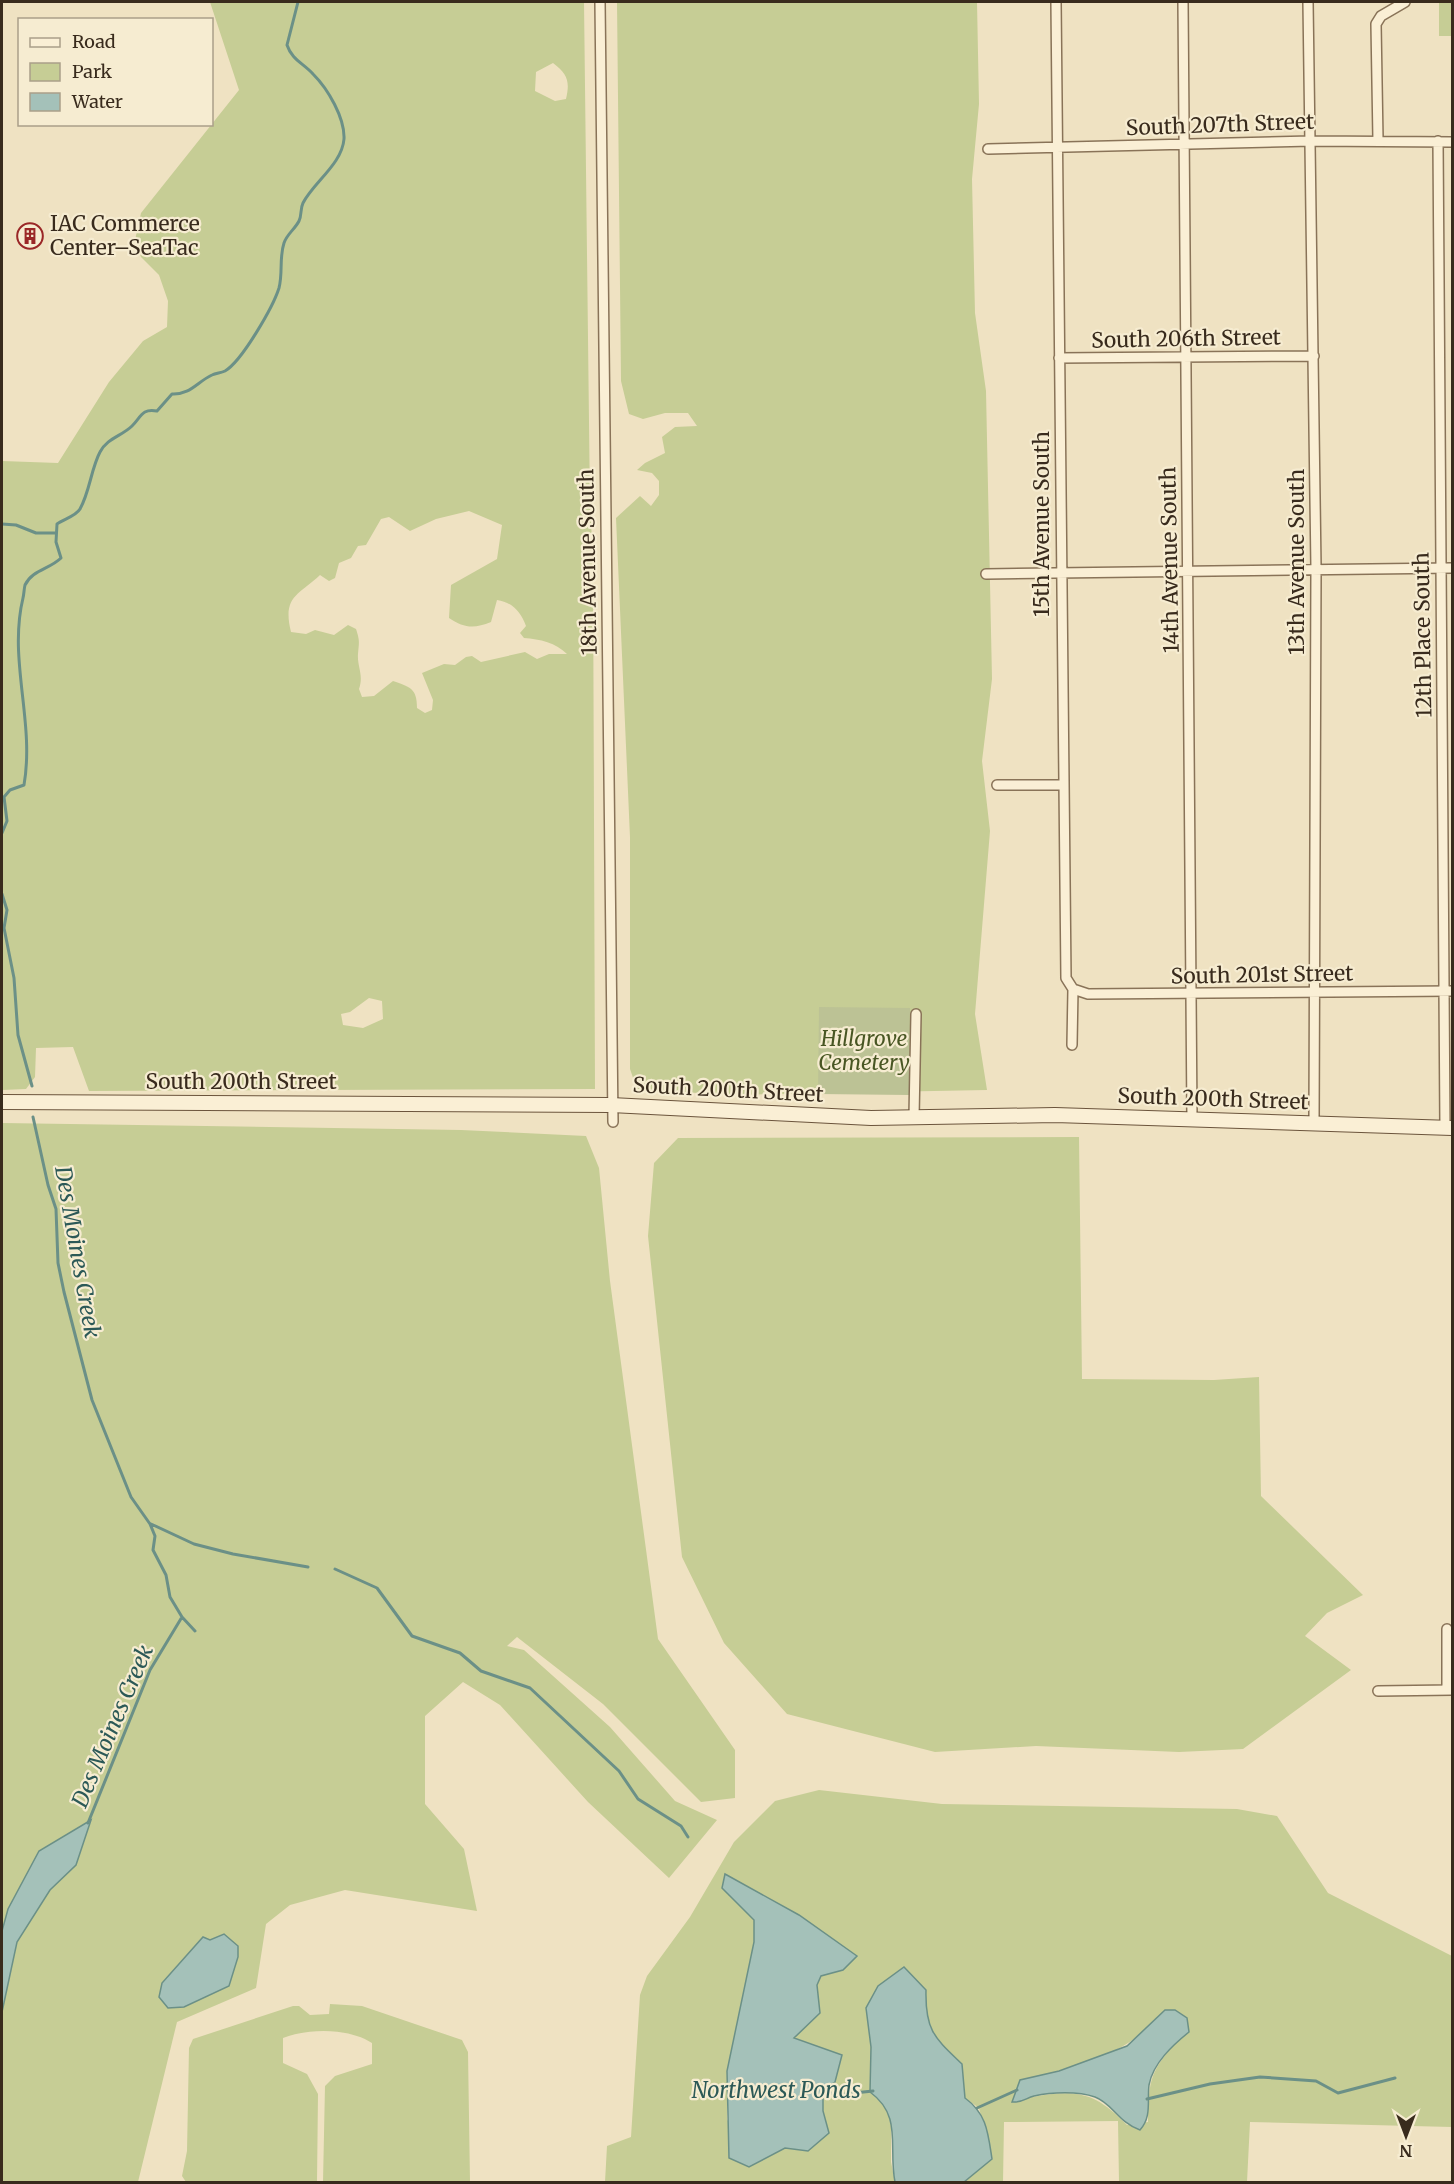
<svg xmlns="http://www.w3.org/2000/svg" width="1454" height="2184" viewBox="0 0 1454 2184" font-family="Merriweather,serif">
	<rect width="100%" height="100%" fill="#efe2c2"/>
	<!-- green -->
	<path fill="#c6cd95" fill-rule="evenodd" d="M210,2h374l6,504 3,50 2,533 -506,2 -16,-44 -37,1 -1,29 -9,12 -24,1v-629l56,2 51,-81 34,-41 24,-14 1,-26 -9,-26 -18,-18 -6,-17 6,-27 98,-123zM553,63c15,11 17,19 13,36l-11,2 -20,-10 1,-19zM469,511l33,14 -5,34 -46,26 -2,33c15,10 25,11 42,4l6,-22c15,2 24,12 29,26l-6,7 4,5c16,1 32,5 43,16h-18l-12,5 -12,-7 -44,10 -9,-6 -6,1 -11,8 -11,-1 -22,9 11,27 -1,10 -7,3 -8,-5c0,-20 -7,-21 -24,-27l-19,15 -12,1 -3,-8c5,-14 -2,-22 -1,-35 1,-12 2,-13 -2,-25l-8,-4 -14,10 -19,-5 -9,4 -15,-2c-9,-36 8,-37 29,-57l9,6 6,-3 4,-15 12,-5 7,-12 8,-1 15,-26 8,-2 21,14 26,-12zM369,998l13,3 1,18 -20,9 -20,-3 -2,-11 9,-2z
		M617,2h360l2,102 -7,75 3,134 11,78 6,288 -10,82 8,70 -15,183 12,76 -259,5 -91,-6 -7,-20v-232l-14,-319 24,-22 11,10 8,-11v-14l-7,-8 -15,-3 8,-7 20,-10 -3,-16 13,-10 22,-1 -9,-13h-23l-22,6 -14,-5 -8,-33z
		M1439,2h13v34h-13z
		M2,1123l459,7 125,6 13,32 11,113 48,358 77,111v48l-34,4 -98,-98 -86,-67 -10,9 17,4 86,77 65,74 42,19 -48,58 -81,-76 -88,-97 -37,-23 -38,34v88l39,45 13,62 -132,-21 -55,15 -24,19 -10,64 -79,34 -39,160h-136z
		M1079,1137l3,242 132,1 45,-3 2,119 102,99 -36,18 -22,23 46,34 -108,79 -64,3 -143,-6 -101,6 -148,-38 -63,-71 -42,-86 -34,-321 6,-73 24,-25z
		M819,1790l123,14 295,5 40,7 51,77 124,63v171l-202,-5 -3,60h-128l-1,-61 -114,1 -1,60h-39l28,-23 -13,-51 -14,-10 -3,-34c-27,-26 -37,-33 -36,-74l-60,18 5,39 -1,18 21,51v46l4,20h-290l2,-36 24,-9 9,-142 7,-19 43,-59 44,-75 41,-41zM754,1920l89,50 -22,6 -4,9 3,28 -27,25 30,52v21l6,22 -21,18 -23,-3 -36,19 -22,-48v-48l27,-129zM1146,2029l28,16c-26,28 -25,41 -26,77l-21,3c-32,-33 -50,-36 -95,-28l-12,-17c45,-10 91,-19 126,-51z
		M330,2004l32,2 100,34 6,12 2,130h-147l2,-96 10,-10 37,-12v-21c-23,-15 -63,-15 -89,-5v25l24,11 11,20 -1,88h-131l-4,-6 5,-25 2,-103 4,-9 100,-33h6l11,9 19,-1z"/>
	<!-- cemetery -->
	<path fill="#bcc295" d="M819,1007l91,1 -1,87 -91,-1z"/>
	<!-- water -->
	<path fill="#a4c1b9" stroke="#6b9087" stroke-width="1.5" d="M91,1820l-15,45 -26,25 -33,52 -15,70v-81l6,-22 31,-58z
		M725,1874l74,41 58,41 -14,14 -22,6 -4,9 3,28 -26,25 48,17 -7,27 -12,8v21l6,22 -21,18 -23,-3 -36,19 -20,-9 -2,-87 27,-129v-22l-32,-32z
		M224,1934l14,12v11l-9,29 -45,21 -16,1 -9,-11 3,-14 41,-46 7,3z
		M904,1967l22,23c-1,41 9,48 36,74l3,34c22,16 23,35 27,61l-28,23h-69c-7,-35 8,-66 -25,-90l1,-45 -5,-39 12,-22z
		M1165,2010h10l12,8 2,14c-16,13 -36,31 -40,53 -2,16 3,32 -9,45 -21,-7 -28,-27 -45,-33 -17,-6 -43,-5 -61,-1 -8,2 -12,7 -22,6l8,-22 39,-9 68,-25z"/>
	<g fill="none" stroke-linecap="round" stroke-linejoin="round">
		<!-- stream -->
		<path stroke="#6b9087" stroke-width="3" d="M2,524l14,1 20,8h20
			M2,833l5,-12 -3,-24 6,-7 14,-5c11,-63 -16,-125 -1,-187 1,-4 1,-9 2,-13 7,-15 25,-16 36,-27l-5,-16 1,-18c7,-5 19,-8 23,-15 10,-18 11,-40 20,-57 7,-14 22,-16 32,-26 9,-9 10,-18 25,-15l15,-17c18,1 25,-12 40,-19 4,-2 9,-2 13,-4 17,-10 48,-64 54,-83 4,-15 0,-30 5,-45 3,-9 11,-14 15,-22 3,-6 1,-12 4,-18 11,-21 39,-39 41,-64 1,-21 -16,-50 -31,-65 -10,-11 -21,-14 -26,-29l11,-43
			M2,894l5,16 -3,18 10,50 4,57 14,51
			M33,1117l15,68 8,24 2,54 6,29 28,108 39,97 19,27 5,12 -2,14 13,25 4,22 12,20 13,14
			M151,1524l43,20 39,10 75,13
			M335,1569l42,19 35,48 48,17 21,18 49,17 89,83 19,28 43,27 7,11
			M88,1823l62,-153 32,-53
			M821,2088l14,7 38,-4
			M1147,2099l63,-15 50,-7 56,4 22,12 57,-15
			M977,2108l40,-18"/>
		<!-- street casing -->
		<g stroke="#897358" stroke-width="12">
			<path id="street" d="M600,2l13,1120
				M1056,2l10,976 7,11 -1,56
				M1183,2l9,1117
				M1308,2l8,566 -2,555
				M1378,140l-2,-116 5,-8 24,-14
				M1438,141l7,987
				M988,149l323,-8 141,1
				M1059,358l255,-2
				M986,574l466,-6
				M997,785h65
				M1073,989l15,5 364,-3
				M914,1117l2,-103
				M1447,1629v61
				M1378,1691l74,-1"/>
		</g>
		<!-- secondary casing -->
		<g stroke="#6b543c" stroke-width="16">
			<path id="secondary" d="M2,1102l609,3 260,13 184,-3 397,13"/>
		</g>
		<!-- street -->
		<use href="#street" stroke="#faefd5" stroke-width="9"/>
		<!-- secondary -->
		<use href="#secondary" stroke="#faefd5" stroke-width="14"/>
	</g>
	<!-- icons -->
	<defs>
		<g id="building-ring" transform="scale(1.35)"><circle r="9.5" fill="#f6ecd1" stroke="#9a2727" stroke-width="1.5"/><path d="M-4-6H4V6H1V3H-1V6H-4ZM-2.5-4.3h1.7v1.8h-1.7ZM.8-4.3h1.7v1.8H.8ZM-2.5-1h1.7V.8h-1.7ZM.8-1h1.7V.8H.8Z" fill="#9a2727"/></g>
	</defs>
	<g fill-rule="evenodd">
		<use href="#building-ring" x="30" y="236"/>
	</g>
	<g text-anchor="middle" stroke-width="4.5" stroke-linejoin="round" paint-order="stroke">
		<!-- street labels -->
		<g font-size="21" fill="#392b1d" stroke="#f6ecd1">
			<text transform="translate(1220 125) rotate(-2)" y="7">South 207th Street</text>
			<text transform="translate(1186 339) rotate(-1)" y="7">South 206th Street</text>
			<text transform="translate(1042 524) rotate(-90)" y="7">15th Avenue South</text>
			<text transform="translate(1170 560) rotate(-91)" y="7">14th Avenue South</text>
			<text transform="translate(588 562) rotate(-91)" y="7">18th Avenue South</text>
			<text transform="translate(1297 562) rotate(-90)" y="7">13th Avenue South</text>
			<text transform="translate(1423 635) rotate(-91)" y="7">12th Place South</text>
			<text transform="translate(1262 975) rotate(-1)" y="7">South 201st Street</text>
			<text x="241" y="1089">South 200th Street</text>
			<text transform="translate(728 1090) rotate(3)" y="7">South 200th Street</text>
			<text transform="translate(1213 1099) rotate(2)" y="7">South 200th Street</text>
		</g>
		<!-- poi labels -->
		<g font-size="21" fill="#392b1d" stroke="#f6ecd1" text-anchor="start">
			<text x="50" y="231">IAC Commerce<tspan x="50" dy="24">Center–SeaTac</tspan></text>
		</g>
		<!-- park labels -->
		<g font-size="21" font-style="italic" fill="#485623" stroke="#f6ecd1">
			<text x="864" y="1046">Hillgrove<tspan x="864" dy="24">Cemetery</tspan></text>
		</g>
		<!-- water labels -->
		<g font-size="22" font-style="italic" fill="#2c5957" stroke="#f6ecd1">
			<text transform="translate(78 1252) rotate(80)" y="8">Des Moines Creek</text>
			<text transform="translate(112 1726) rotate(-67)" y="8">Des Moines Creek</text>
			<text x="776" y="2098">Northwest Ponds</text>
		</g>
	</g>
	<!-- border -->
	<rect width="1454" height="2184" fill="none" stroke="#392b1d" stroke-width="6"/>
	<!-- legend -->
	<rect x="18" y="18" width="195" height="108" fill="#f6ecd1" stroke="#aa9f89" stroke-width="1.5"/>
	<rect x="30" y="38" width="30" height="9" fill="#faefd5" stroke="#aa9f89" stroke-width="1.5"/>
	<text x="72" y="48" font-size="18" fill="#392b1d">Road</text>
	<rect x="30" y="63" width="30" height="18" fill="#c6cd95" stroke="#aa9f89" stroke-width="1.5"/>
	<text x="72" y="78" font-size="18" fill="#392b1d">Park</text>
	<rect x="30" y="93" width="30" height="18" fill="#a4c1b9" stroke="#aa9f89" stroke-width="1.5"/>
	<text x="72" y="108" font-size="18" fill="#392b1d">Water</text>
	<!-- north arrow -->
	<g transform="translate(1406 2136) rotate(180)" stroke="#f6ecd1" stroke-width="4.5" paint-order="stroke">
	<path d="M0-4.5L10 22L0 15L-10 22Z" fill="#392b1d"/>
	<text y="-9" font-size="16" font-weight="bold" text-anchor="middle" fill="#392b1d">N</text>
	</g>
</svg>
